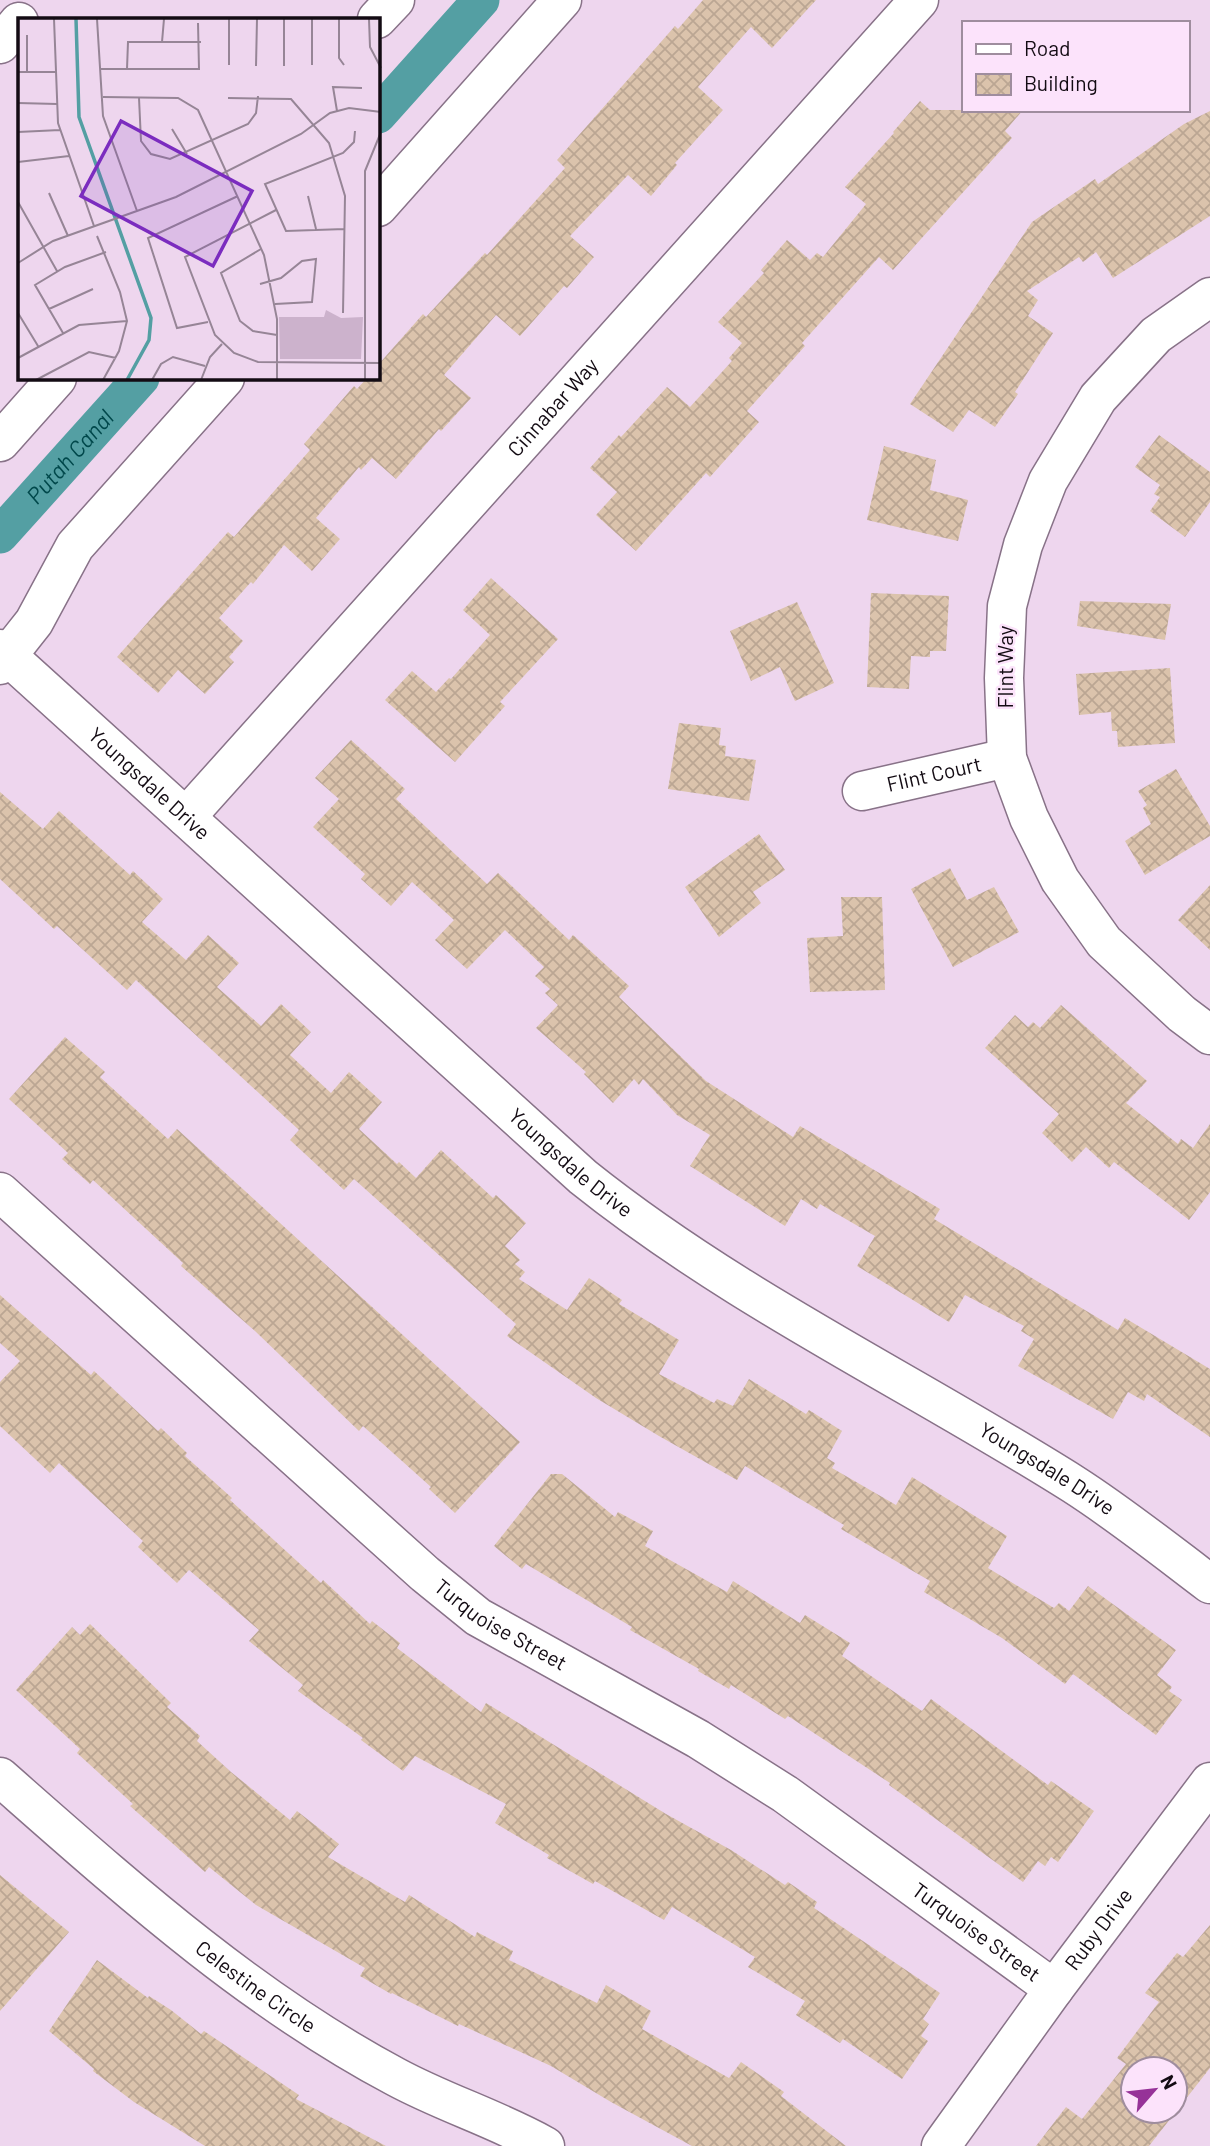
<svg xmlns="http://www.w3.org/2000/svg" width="1210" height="2146" viewBox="0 0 1210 2146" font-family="Barlow,sans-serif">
	<defs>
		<pattern id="building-cross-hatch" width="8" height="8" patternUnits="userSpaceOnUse" patternTransform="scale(1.75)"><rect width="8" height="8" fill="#dbc3ac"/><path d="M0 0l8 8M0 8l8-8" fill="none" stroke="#bba693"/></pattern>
	</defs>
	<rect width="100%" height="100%" fill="#eed6ee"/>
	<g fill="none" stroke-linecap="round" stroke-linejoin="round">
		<!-- canal -->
		<g stroke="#549fa3" stroke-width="37">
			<path d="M378,115l103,-115"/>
			<path id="s1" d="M0,535l141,-157"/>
		</g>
	</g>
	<!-- building -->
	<path fill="url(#building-cross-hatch)" fill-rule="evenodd" d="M703,0h113l-44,48 -21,-21 -53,60 25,23 -48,53 2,2 -26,31 -23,-21 -58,61 24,21 -27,31 -3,-2 -44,50 -24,-21 -52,60 27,23 -30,33 -2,-2 -43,50 -24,-21 -11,12 -2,-3 -43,51 24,21 -28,32 -28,-26 -31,39 -2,-2 -32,36 24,23 -14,16 5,5 -29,32 -27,-24 -20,23 -41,-36 111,-125 6,5 76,-87 -6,-6 50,-58 3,3 10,-11h11v-13l45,-51 3,3 59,-64 2,2 78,-87 -8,-8 118,-134 3,3z
		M920,101l10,9h93l-18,21 7,7 -119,132 -14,-13 -77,86 3,3 -58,65 12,11 -49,55 -4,-4 -70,78 -40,-36 21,-23 -27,-24 29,-33 2,2 46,-50 23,20 42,-46 -3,-3 13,-15 -24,-21 46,-49 -3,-3 26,-30 23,20 7,-7 6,4 43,-53 -21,-17 49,-54 -1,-1z
		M1210,111v105l-97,62 -17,-26 -13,10 -4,-5 -52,34 11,9 -10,16 25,17 -38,59 3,2 -23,33 -26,-17 -16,22 -43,-28 122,-182 63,-43 3,5 86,-60z
		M1159,435l51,37v30l-25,35 -35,-26 10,-14 -6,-3 6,-9 -25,-18z
		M884,446l52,14 -6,30 38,10 -10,41 -91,-21z
		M491,578l67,61 -58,63 5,4 -50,56 -70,-62 27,-29 24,21 13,-14 2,1 39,-44 -27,-25z
		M871,593l78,3 -3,55h-16v6l-19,-1 -2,33 -42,-2z
		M1080,601l91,3 -6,36 -88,-14z
		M797,602l37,81 -39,18 -15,-34 -29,14 -21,-50z
		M1170,668l5,75 -57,4 -1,-16h-5l-1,-19 -32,3 -3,-41z
		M679,723l42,5 -2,17 7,1 -1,10 31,4 -7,41 -81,-12z
		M351,740l54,49 -9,10 91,85 11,-11 71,67 4,-5 56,51 -10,11 87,84 87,56 7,-11 140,83 -6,10 184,111 7,-12 85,51v68l-63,-43 -3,7 -16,-9 -15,27 -95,-53 16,-27 -13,-8 3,-5 -59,-31 -16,27 -92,-56 18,-30 -55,-32 -3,5 -16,-10 -16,27 -95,-60 20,-31 -33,-20 -34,-36 -4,6 -5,-6 -21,24 -29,-29 2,-2 -50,-44 22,-23 -13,-12 5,-4 -15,-13 9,-9 -39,-37 -38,39 -32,-29 19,-20 -42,-38 -21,24 -30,-27 4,-5 -52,-47 26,-28 -24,-21z
		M1176,769l34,57v10l-65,39 -20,-34 26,-17 -8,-16 4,-3 -9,-14z
		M0,792l43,37 16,-18 71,64 3,-4 30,28 -21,23 44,38 22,-25 31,28 -22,24 44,39 20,-22 30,28 -21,23 41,38 18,-21 33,30 -23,27 38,35 2,-2 17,16 25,-28 52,48 3,-3 30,28 -21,23 15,14 -5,4 10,8 -6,7 48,31 22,-32 33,22 -3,4 60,36 -20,34 55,29 3,-4 16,7 16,-27 57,35 3,-4 33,21 -15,27 8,5 -3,5 64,37 16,-28 95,59 -19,32 66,40 5,-5 10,8 19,-25 88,64 -19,25 15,12 -3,4 13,9 -26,35 -83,-61 -8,10 -63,-46 -78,-46 6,-11 -89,-52 3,-4 -99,-59 -8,14 -78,-44 -63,-38 -89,-62 9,-12 -162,-145 -10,11 -54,-50 9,-10 -163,-150 -9,10 -70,-64 -3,3 -54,-50z
		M759,834l26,36 -32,22 8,11 -42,34 -34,-50z
		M950,868l17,32 27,-13 25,45 -66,35 -42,-78z
		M1210,885v65l-32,-30z
		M841,897h41l3,93 -75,2 -3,-54 36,-2z
		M1061,1005l86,76 -21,22 52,41 3,-5 12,9 17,-24v68l-21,28 -75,-58 -5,6 -23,-21 -14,15 -30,-29 17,-19 -74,-66 30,-33 13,12 5,-5 7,6z
		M65,1037l40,35 -5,5 68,62 9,-10 343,313 -65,71 -26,-24 2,-2 -68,-61 -4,5 -104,-100 -74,-65 2,-3 -90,-83 -3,4 -28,-25 6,-6 -59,-54z
		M0,1295l91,80 3,-4 64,60 3,-3 26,25 -2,3 47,42 -2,2 91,83 2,-3 47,44 2,-3 28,22 -3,5 84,64 5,-9 180,111 65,36 54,35 3,-3 29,20 -3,6 126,85 -17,26 6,5 -8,12 7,5 -26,38 -59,-40 -3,4 -44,-28 9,-14 -57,-34 7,-10 -83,-50 -8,13 -69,-39 -2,3 -46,-26 2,-3 -54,-32 11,-19 -91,-48 -12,15 -42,-31 2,-2 -65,-47 5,-6 -54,-44 10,-11 -70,-60 -12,13 -39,-36 5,-6 -84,-78 -9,10 -50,-47v-44l20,-21 -20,-18z
		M551,1474h11l53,43 3,-5 35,19 -8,15 82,46 6,-11 67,42 5,-8 45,28 -8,13 80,55 9,-12 117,86 3,-4 43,30 -36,51 -7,-5 -6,9 -7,-5 -15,21 -134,-97 1,-2 -102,-67 -3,3 -54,-34 -2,4 -31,-18 1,-2 -69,-39 2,-3 -106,-63 -4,5 -28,-23z
		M90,1624l81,79 -4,4 33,29 -3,5 34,31 59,48 7,-9 42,33 -11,13 77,45 4,-7 66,42 2,-5 36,19 -4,9 88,43 9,-18 45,26 -9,18 87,49 12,-16 43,30 -3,4 65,50h-154l-81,-44 -60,-36 -92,-42 -1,2 -66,-33 -1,1 -31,-18 5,-8 -109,-63 -47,-38 -4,5 -75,-66 3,-2 -56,-51 3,-4 -64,-59 56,-63 8,8z
		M0,1875l69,57 -69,79z
		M1210,1925v143l-61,78h-113l30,-39 16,12 44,-55 -9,-6 42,-56 -14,-9 32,-40 6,4zM1133,2069h42v42h-42z
		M97,1960l51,38 1,-2 22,14 30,24 3,-3 95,64 -3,4 90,47h-181l-71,-44 -41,-31 1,-2 -45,-38z"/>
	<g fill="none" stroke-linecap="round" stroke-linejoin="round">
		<!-- minor casing -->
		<g stroke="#887288" stroke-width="41">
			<g id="minor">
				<path d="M377,19l18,-19"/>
				<path d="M0,44l19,-22"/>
				<path d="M378,207l184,-207"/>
				<path d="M1210,297l-54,38 -58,63 -50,83 -25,64 -16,61 -3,72 3,80 22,60 31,62 44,62 78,72 28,21"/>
				<path d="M0,442l57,-64"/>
				<path id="s2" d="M0,649l583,528c151,121 327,204 490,307 47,30 92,66 137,100"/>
				<path d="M0,665l34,-43 41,-76 150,-168"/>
				<path id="s3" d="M862,791l145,-33"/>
				<path id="s4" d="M186,817l733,-817"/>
				<path id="s5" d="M0,1192l425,382 53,43 220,122 87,55 269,195"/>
				<path id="s6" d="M0,1777c124,109 249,222 396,300 48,26 101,42 149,69"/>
				<path id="s7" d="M941,2146l113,-157 156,-207"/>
			</g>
		</g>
		<!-- minor -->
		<use href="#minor" stroke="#fff" stroke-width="38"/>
	</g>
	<g text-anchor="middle" stroke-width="5" stroke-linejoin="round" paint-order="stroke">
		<!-- street labels -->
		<g font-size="21" fill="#130b13" stroke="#fce3fb">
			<text dy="7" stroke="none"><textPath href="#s4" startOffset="550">Cinnabar Way</textPath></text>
			<text transform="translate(1006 667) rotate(-90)" y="7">Flint Way</text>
			<text dy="7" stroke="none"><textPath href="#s3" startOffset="74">Flint Court</textPath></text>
			<text dy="7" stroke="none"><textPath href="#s2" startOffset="201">Youngsdale Drive</textPath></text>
			<text dy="7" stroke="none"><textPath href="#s2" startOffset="768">Youngsdale Drive</textPath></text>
			<text dy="7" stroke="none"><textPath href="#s2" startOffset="1335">Youngsdale Drive</textPath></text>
			<text dy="7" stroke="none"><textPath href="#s5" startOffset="663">Turquoise Street</textPath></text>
			<text dy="7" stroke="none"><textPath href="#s7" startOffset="268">Ruby Drive</textPath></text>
			<text dy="7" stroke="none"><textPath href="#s5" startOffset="1230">Turquoise Street</textPath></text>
			<text dy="7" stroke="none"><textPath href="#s6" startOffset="331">Celestine Circle</textPath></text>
		</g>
		<!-- water labels -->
		<g font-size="23" font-style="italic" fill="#00484b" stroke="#fce3fb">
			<text dy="8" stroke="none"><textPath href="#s1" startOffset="105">Putah Canal</textPath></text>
		</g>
	</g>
	<!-- overview -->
	<g transform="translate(18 18)">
		<rect width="362" height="362" fill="#eed6ee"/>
		<path d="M308,292l15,8 22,-1 -2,42h-81l-1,-42h45z" fill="#ccb2cc"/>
		<path fill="none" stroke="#549fa3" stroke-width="3.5" d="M58,1l3,98 72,201 -2,22 -22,40"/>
		<path fill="none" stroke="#968596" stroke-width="2" d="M36,1l4,104 36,103M79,1l6,97 34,95M321,1v39l5,7M351,1l1,28 11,21M9,17v37M144,24l2,-23M211,47v-46M294,47v-46M238,48l1,-47M266,48v-47M83,51h98l-1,-46M109,51l1,-27h73M0,54h39M85,79l75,1 20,12 66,145 13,64v61M121,80l2,43 10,13 19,5 78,-35 8,-11 2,-17M210,80l63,1 38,44 16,53 -2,117M0,85l39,1M319,93l-4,-24 29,1M154,111l15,25M0,114l42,-2M0,144l51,-6M31,175l19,43M290,178l8,33M0,184l39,69M258,192l-91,47 30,78 19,18 24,9 123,1M327,211l-59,2 -21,-47 78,-31 11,-11 1,-11M79,218l23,56 7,29 -8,30 -16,29M243,231l-40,24 19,48 13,10 24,4M0,245l35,-22 123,-44 125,-63 29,-21 19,-5 32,4M242,266l21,-6 21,-17 14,-2 -4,43 -37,2M31,291l44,-20M0,295l20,33M190,304l-31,6 -29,-90 90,-42M45,315l-28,-48 30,-18 41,-15M0,340l61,-33 48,-4M18,362l53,-28 27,6M134,362l9,-16 12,-7 32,9M183,362l9,-23 12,-13M347,362v-209l16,-39"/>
		<path fill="#7b2cbf" fill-opacity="0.15" stroke="#7b2cbf" stroke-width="3.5" d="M103,103l131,70 -39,75 -132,-70z"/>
		<rect width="362" height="362" fill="none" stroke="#130b13" stroke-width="3.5"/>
	</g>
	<!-- legend -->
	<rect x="962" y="21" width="228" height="91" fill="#fce3fb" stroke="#9f8d9e" stroke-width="2"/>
	<rect x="976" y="44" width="35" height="10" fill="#ffffff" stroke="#9f8d9e" stroke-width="2"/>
	<text x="1024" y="56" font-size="21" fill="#130b13">Road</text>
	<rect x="976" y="74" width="35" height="21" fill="url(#building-cross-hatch)" stroke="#9f8d9e" stroke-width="2"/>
	<text x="1024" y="91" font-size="21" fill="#130b13">Building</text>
	<!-- north arrow -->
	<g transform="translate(1154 2090) rotate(62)"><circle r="33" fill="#fce3fb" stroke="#9f8d9e" stroke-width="2"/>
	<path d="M0-5L12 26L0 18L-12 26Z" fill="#963298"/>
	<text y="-10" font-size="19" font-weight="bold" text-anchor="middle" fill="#130b13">N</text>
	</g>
</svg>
